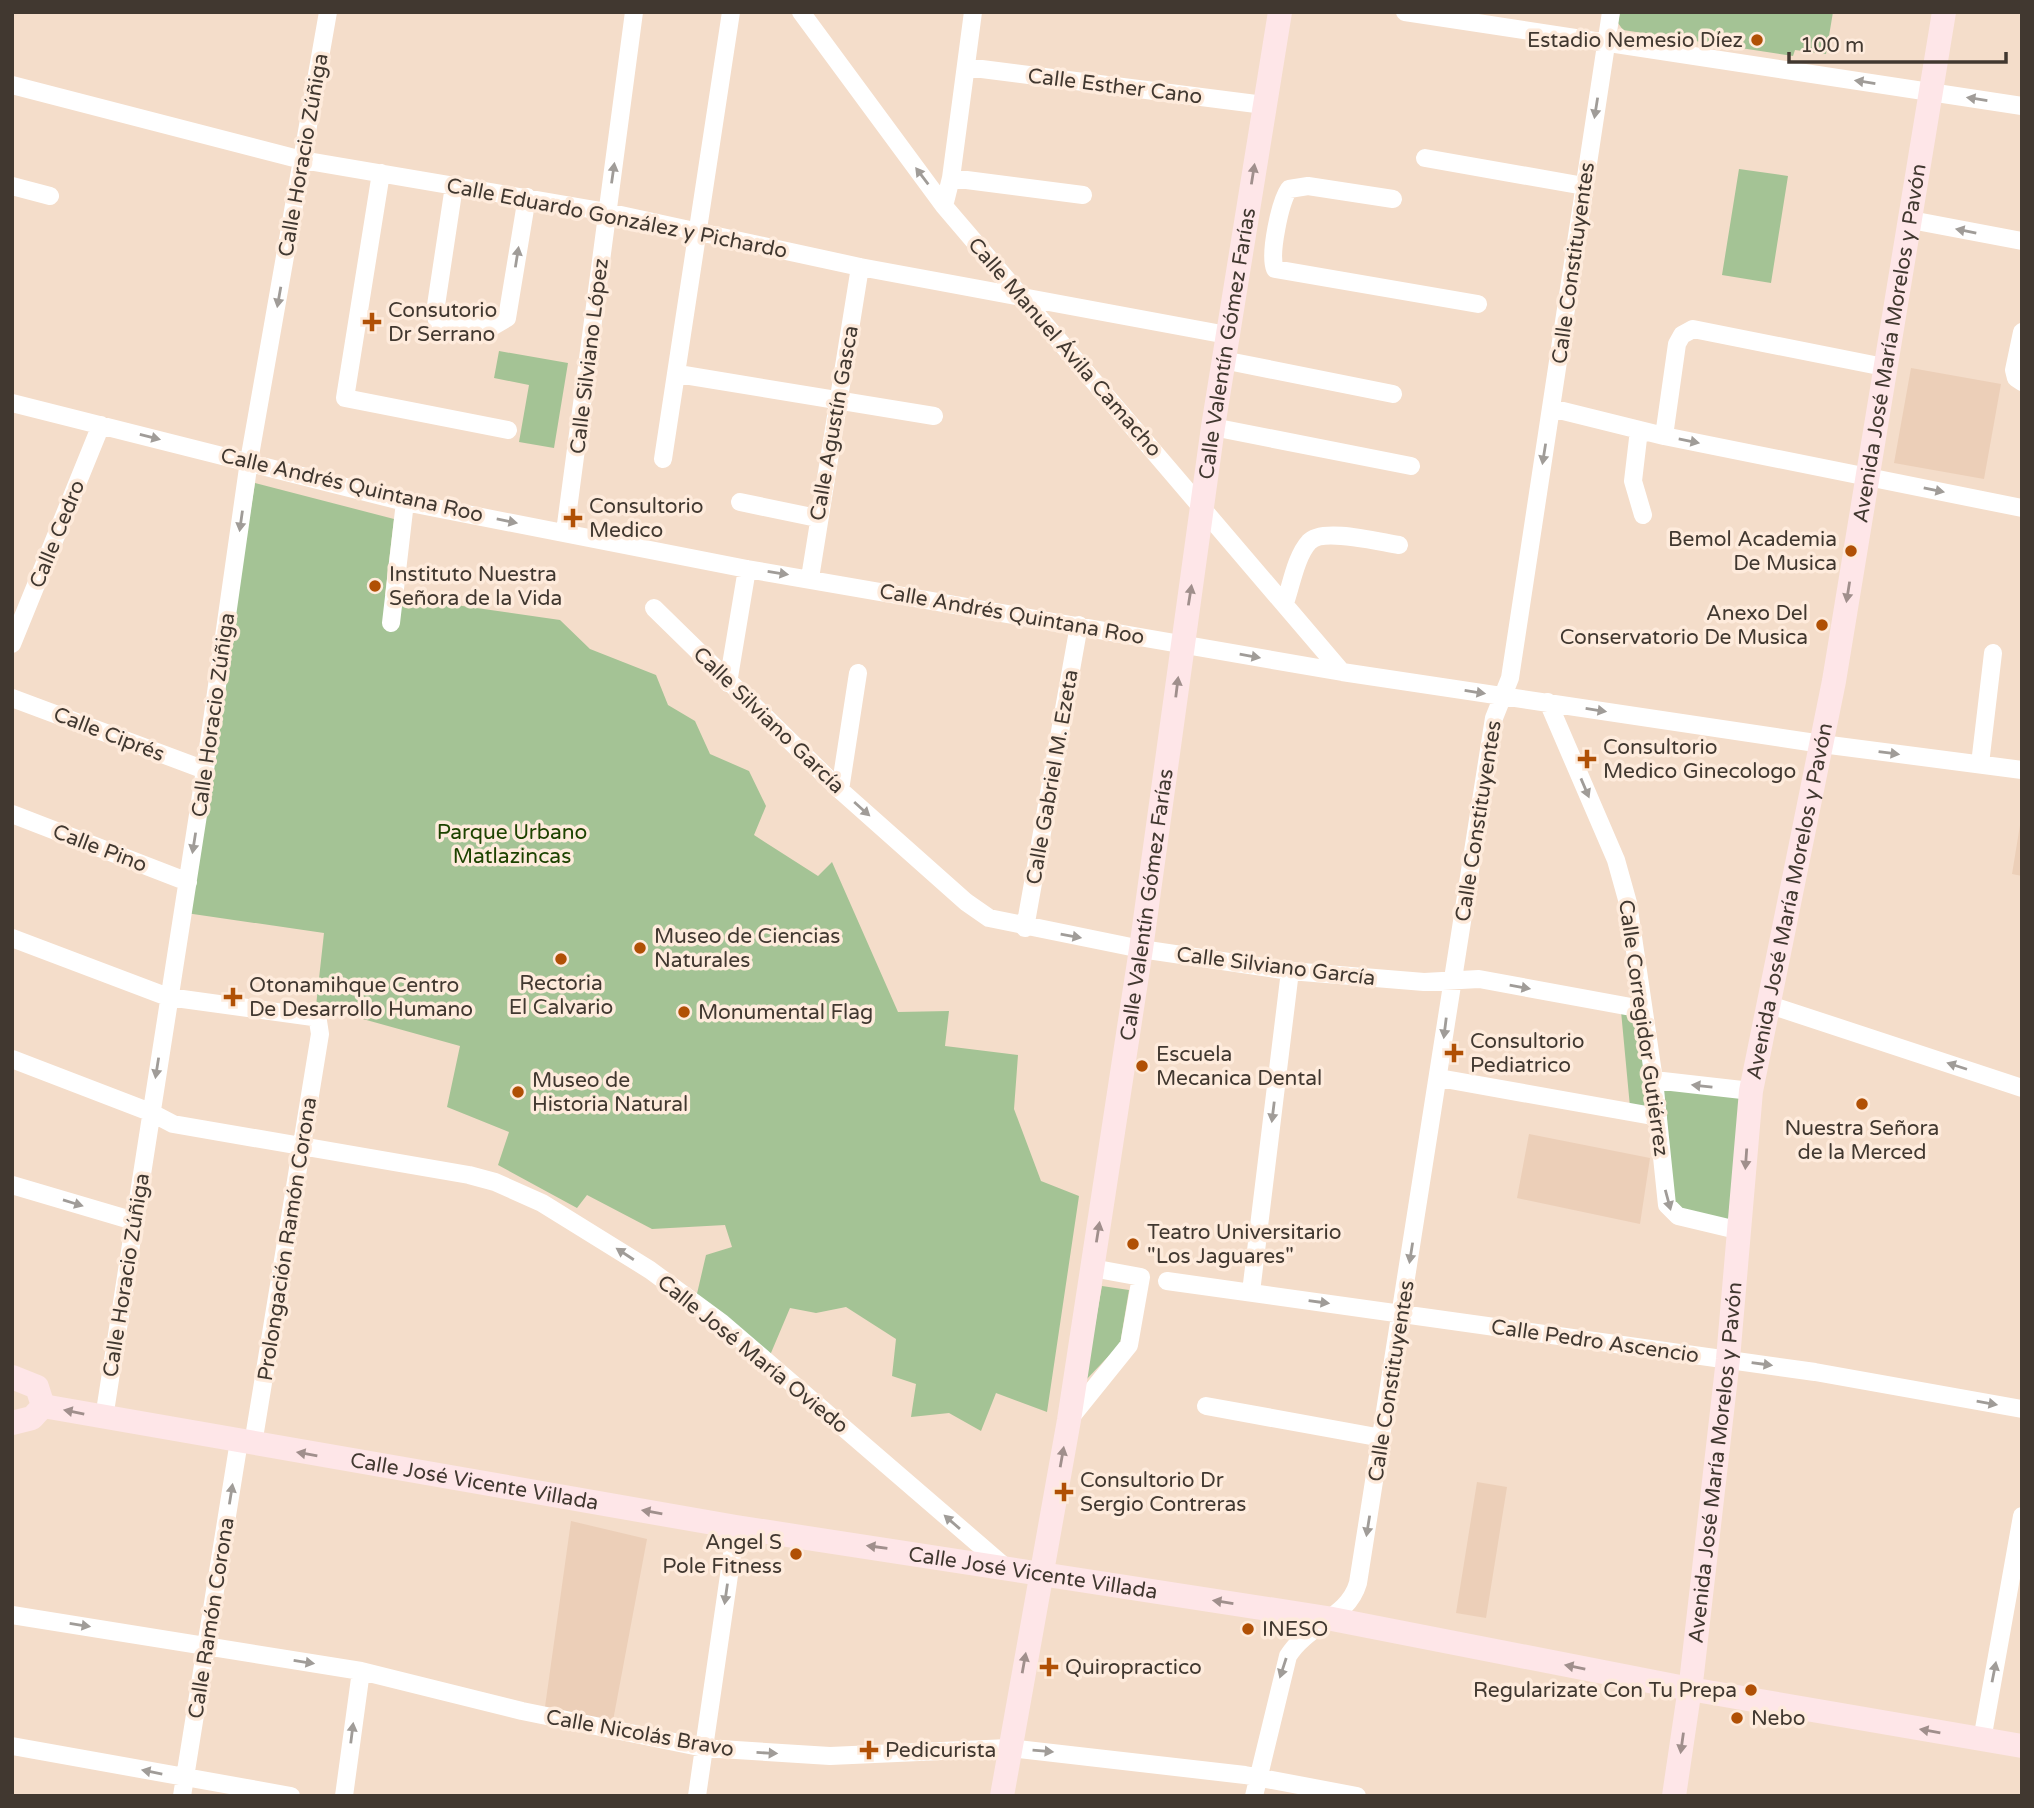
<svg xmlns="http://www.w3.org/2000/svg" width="2034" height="1808" viewBox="0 0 2034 1808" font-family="'Varela Round',sans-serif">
	<rect width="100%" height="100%" fill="#f4ddca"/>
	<!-- built -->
	<path fill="#eccfb8" d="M1911,368l90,16 -17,95 -90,-16z
		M2022,813v63l-10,-2z
		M1529,1134l121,24 -10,66 -123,-26z
		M1477,1482l30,5 -21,131 -30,-5z
		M571,1521l76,18 -35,187 -68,-12z"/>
	<!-- green -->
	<path fill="#a4c395" d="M1620,12h213l-7,42 -31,-4 -2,6 -170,-26 -5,-7z
		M1739,169l49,7 -17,107 -49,-8z
		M499,351l69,12 -14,85 -35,-6 10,-57 -35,-7z
		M255,483l139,36 -9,76 175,25 30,29 66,26 12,30 27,16 15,33 39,17 17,35 -12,29 64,41 14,-14 66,150 51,-1 -4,35 73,9 -4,54 27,72 38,15 -32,216 -51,-19 -15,38 -32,-18 -38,4 5,-33 -24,-8 4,-37 -50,-32 -30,6 -26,-5 -22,52 -72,-62 10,-43 26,-8 -7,-22 -73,4 -65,-34 -10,13 -79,-43 11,-33 -62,-25 13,-61 -144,-40 8,-73 -138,-20z
		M1621,1011l15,3 14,94 -20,-1z
		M1660,1086l80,9 -10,128 -57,-14z
		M1102,1286l27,4 -9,54 -35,37z"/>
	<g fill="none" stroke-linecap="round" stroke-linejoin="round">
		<!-- street -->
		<path stroke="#fff" stroke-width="18" d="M801,12l143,194 398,466
			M1405,12l617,94
			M966,67l298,38
			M12,85l290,75 305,52 253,55 367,68
			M1425,158l159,28
			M381,173l-36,225 163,32
			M951,178l132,17
			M12,186l38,10
			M454,186l-19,126 2,8 6,4 47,4 17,-10 20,-121
			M1393,199l-85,-13 -19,3c-9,13 -20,65 -14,80l203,35
			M944,206l7,-28 22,-166
			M1911,220l111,21
			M2022,332l-8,38 2,8 6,4
			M1223,360l170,34
			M678,374l256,42
			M12,403l393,99 342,67 595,103 480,72 200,26
			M1551,408l113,28 358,72
			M1213,427l198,39
			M1639,430l-6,51 10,34
			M1664,436l13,-92 5,-9 11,-6 191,38
			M663,459l68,-447
			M740,502l77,16
			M565,532l69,-520
			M810,578l50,-311
			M1285,603c6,-17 11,-47 24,-61 13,-15 70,0 90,3
			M654,608l186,182 126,112 23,16 152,31 149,22 134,11 55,-3 163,30
			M391,623l14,-121
			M12,644l89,-219
			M728,683l19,-114
			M12,698l193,72
			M1548,702l68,158 12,43 26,177 13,125 11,11 63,15
			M1980,764l13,-111
			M840,790l18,-117
			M12,814l176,68
			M1025,928l54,-303
			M12,938l156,59 145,20 5,4 2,13 -67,410
			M1767,1004l255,84
			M12,1059l138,53 23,12 296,51 26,7 47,21 108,67 72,53 282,243
			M1439,1078l219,39
			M1654,1080l97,11
			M12,1185l122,36
			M1167,1281l648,91 207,37
			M1251,1292l39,-321
			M1206,1406l176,32
			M1071,1417l58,-72 12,-68 -49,-9
			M104,1418l101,-648 44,-309 79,-449
			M12,1615l349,56 161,40 182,37 126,8 179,-8 236,27 112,21
			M1982,1740l40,-224
			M12,1746l279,50
			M182,1796l57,-355
			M344,1796l17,-125
			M697,1796l39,-269
			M1254,1796l34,-140c20,-32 60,-38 70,-73l136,-865 16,-40 101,-666"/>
		<!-- secondary -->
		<g stroke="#fee6e8" stroke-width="24">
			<path d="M12,1377l25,10 6,19 -11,12 -20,5"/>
			<path id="s1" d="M43,1406l693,121 591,91 363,71 332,57"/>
			<path id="s2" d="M1002,1796l67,-376 72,-471 72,-522 67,-415"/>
			<path id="s3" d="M1674,1796l18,-122 36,-315 23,-268 83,-410 110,-669"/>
		</g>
	</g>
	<!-- one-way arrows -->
	<defs><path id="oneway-solid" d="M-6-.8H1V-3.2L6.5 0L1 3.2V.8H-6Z" transform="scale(1.75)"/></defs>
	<g fill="#a09c98">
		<use href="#oneway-solid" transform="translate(1865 82) rotate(-171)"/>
		<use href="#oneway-solid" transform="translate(1977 99) rotate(-171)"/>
		<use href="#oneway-solid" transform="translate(1596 108) rotate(99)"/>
		<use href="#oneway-solid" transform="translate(613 173) rotate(-82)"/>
		<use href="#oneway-solid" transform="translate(922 176) rotate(-127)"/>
		<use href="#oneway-solid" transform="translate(1966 231) rotate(-169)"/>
		<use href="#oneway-solid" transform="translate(517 257) rotate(-81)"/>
		<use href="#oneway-solid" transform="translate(279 297) rotate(100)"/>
		<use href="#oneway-solid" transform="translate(150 437) rotate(14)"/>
		<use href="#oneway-solid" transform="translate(1689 441) rotate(11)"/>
		<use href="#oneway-solid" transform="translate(1544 454) rotate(99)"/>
		<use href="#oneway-solid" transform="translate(1934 490) rotate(12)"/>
		<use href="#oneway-solid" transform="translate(241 521) rotate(98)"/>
		<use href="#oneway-solid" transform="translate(507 521) rotate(11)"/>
		<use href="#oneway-solid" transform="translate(778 573) rotate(9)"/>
		<use href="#oneway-solid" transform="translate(1250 656) rotate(10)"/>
		<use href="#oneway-solid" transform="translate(1475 692) rotate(9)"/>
		<use href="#oneway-solid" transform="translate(1596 710) rotate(9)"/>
		<use href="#oneway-solid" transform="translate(1889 753) rotate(7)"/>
		<use href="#oneway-solid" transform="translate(1585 788) rotate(67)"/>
		<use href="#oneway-solid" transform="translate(862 809) rotate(42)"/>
		<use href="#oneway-solid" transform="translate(194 843) rotate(99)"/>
		<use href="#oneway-solid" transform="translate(1071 936) rotate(10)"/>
		<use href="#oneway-solid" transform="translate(1520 987) rotate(10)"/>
		<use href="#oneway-solid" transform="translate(1445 1028) rotate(97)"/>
		<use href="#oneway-solid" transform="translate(1957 1066) rotate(-162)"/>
		<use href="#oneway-solid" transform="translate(157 1068) rotate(99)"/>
		<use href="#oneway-solid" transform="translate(1702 1086) rotate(-174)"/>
		<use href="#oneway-solid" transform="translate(1273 1112) rotate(97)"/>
		<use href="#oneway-solid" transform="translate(1668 1200) rotate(75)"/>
		<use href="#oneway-solid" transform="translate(73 1203) rotate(17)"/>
		<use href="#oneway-solid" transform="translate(1411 1253) rotate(99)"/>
		<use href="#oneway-solid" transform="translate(625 1254) rotate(-147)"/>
		<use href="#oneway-solid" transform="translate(1319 1302) rotate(8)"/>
		<use href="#oneway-solid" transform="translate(1762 1364) rotate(8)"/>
		<use href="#oneway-solid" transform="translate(1987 1403) rotate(10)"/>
		<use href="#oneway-solid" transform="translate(231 1494) rotate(-81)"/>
		<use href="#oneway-solid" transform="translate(952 1522) rotate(-139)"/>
		<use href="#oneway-solid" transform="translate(1368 1526) rotate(99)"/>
		<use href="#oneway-solid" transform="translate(726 1594) rotate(98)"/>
		<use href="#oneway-solid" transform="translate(80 1625) rotate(9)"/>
		<use href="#oneway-solid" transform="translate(304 1662) rotate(9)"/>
		<use href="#oneway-solid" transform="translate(1283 1668) rotate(108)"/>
		<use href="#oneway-solid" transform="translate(1994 1672) rotate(-79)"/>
		<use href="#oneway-solid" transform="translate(352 1733) rotate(-83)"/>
		<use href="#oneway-solid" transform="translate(1043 1751) rotate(5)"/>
		<use href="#oneway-solid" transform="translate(767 1753) rotate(3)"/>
		<use href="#oneway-solid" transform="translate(152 1772) rotate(-169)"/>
	</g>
	<g fill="#a08f8c">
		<use href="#oneway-solid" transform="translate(1253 174) rotate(-81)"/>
		<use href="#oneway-solid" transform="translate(1848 592) rotate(99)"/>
		<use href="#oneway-solid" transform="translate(1190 595) rotate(-81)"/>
		<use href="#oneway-solid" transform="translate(1177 687) rotate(-83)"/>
		<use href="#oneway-solid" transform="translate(1746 1159) rotate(94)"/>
		<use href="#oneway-solid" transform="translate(1098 1232) rotate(-81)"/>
		<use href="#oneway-solid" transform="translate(74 1412) rotate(-168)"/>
		<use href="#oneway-solid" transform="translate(307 1454) rotate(-170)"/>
		<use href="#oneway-solid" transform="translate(1062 1457) rotate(-80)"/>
		<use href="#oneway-solid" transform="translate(652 1512) rotate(-170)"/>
		<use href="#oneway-solid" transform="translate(877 1547) rotate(-172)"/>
		<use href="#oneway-solid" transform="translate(1223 1602) rotate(-171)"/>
		<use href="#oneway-solid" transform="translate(1024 1663) rotate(-80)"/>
		<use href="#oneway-solid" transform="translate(1575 1667) rotate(-169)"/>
		<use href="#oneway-solid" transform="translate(1930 1731) rotate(-170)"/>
		<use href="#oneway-solid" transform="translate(1682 1743) rotate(98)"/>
	</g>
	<!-- markers -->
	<g fill="#b05005" stroke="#feebdc" stroke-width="2.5">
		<circle cx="1757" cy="40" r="7"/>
		<path d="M368.5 311.5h7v7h7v7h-7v7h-7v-7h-7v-7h7z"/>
		<path d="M569.5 507.5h7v7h7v7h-7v7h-7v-7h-7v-7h7z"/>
		<circle cx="1851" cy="551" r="7"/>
		<circle cx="375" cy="586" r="7"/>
		<circle cx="1822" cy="625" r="7"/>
		<path d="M1583.5 748.5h7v7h7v7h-7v7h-7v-7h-7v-7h7z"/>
		<circle cx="640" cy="948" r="7"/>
		<circle cx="561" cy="959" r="7"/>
		<path d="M229.5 986.5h7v7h7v7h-7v7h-7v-7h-7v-7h7z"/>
		<circle cx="684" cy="1012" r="7"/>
		<path d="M1450.5 1042.5h7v7h7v7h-7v7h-7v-7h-7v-7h7z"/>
		<circle cx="1142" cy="1066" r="7"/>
		<circle cx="518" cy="1092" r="7"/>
		<circle cx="1862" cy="1104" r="7"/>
		<circle cx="1133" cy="1244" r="7"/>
		<path d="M1060.5 1481.5h7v7h7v7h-7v7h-7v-7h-7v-7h7z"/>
		<circle cx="796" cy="1554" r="7"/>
		<circle cx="1248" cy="1629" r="7"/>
		<path d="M1045.5 1656.5h7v7h7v7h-7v7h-7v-7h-7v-7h7z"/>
		<circle cx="1751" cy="1690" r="7"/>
		<circle cx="1737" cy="1718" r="7"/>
		<path d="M865.5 1739.5h7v7h7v7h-7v7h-7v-7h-7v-7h7z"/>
	</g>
	<g text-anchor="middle" stroke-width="7" stroke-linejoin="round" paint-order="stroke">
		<!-- poi labels -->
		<g font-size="21" fill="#413830" stroke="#feebdc" text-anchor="start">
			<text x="1743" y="47" text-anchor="end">Estadio Nemesio Díez</text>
			<text x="388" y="317">Consutorio<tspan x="388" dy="24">Dr Serrano</tspan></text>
			<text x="589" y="513">Consultorio<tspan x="589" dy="24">Medico</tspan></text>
			<text x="1837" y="546" text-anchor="end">Bemol Academia<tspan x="1837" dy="24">De Musica</tspan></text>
			<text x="389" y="581">Instituto Nuestra<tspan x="389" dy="24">Señora de la Vida</tspan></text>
			<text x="1808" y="620" text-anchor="end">Anexo Del<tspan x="1808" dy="24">Conservatorio De Musica</tspan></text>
			<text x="1603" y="754">Consultorio<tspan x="1603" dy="24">Medico Ginecologo</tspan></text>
			<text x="654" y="943">Museo de Ciencias<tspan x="654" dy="24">Naturales</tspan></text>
			<text x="561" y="990" text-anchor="middle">Rectoria<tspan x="561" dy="24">El Calvario</tspan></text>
			<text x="249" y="992">Otonamihque Centro<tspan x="249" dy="24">De Desarrollo Humano</tspan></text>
			<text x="698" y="1019">Monumental Flag</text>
			<text x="1470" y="1048">Consultorio<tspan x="1470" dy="24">Pediatrico</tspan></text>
			<text x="1156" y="1061">Escuela<tspan x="1156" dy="24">Mecanica Dental</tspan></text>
			<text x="532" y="1087">Museo de<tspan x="532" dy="24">Historia Natural</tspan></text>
			<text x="1862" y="1135" text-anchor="middle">Nuestra Señora<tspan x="1862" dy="24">de la Merced</tspan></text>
			<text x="1147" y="1239">Teatro Universitario<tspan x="1147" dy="24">"Los Jaguares"</tspan></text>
			<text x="1080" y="1487">Consultorio Dr<tspan x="1080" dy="24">Sergio Contreras</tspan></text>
			<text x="782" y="1549" text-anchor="end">Angel S<tspan x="782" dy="24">Pole Fitness</tspan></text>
			<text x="1262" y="1636">INESO</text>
			<text x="1065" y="1674">Quiropractico</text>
			<text x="1737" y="1697" text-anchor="end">Regularizate Con Tu Prepa</text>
			<text x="1751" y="1725">Nebo</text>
			<text x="885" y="1757">Pedicurista</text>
		</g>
		<!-- street labels -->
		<g font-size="21" fill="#413830" stroke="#feebdc">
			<text transform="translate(1115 86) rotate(7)" y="7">Calle Esther Cano</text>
			<text transform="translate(303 155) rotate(-80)" y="7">Calle Horacio Zúñiga</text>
			<text transform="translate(617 218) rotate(11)" y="7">Calle Eduardo González y Pichardo</text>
			<text transform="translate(1573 263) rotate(-82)" y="7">Calle Constituyentes</text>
			<text dy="7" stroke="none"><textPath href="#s2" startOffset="1470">Calle Valentín Gómez Farías</textPath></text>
			<text dy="7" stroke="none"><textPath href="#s3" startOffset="1470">Avenida José María Morelos y Pavón</textPath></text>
			<text transform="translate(1065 347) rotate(49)" y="7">Calle Manuel Ávila Camacho</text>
			<text transform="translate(589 356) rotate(-83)" y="7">Calle Silviano López</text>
			<text transform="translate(834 423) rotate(-80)" y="7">Calle Agustín Gasca</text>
			<text transform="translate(352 485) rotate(13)" y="7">Calle Andrés Quintana Roo</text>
			<text transform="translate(57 534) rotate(-68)" y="7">Calle Cedro</text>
			<text transform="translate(1012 614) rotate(10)" y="7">Calle Andrés Quintana Roo</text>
			<text transform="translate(213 715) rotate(-82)" y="7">Calle Horacio Zúñiga</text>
			<text transform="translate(769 720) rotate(44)" y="7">Calle Silviano García</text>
			<text transform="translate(109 734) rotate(21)" y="7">Calle Ciprés</text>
			<text transform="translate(1052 777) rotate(-80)" y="7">Calle Gabriel M. Ezeta</text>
			<text transform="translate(1478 821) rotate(-81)" y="7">Calle Constituyentes</text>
			<text transform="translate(100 848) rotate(21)" y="7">Calle Pino</text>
			<text dy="7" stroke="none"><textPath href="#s3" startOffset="903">Avenida José María Morelos y Pavón</textPath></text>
			<text dy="7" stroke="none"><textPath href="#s2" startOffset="903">Calle Valentín Gómez Farías</textPath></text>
			<text transform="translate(1276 966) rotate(7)" y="7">Calle Silviano García</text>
			<text transform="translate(1644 1028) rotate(82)" y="7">Calle Corregidor Gutiérrez</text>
			<text transform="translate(287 1239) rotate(-81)" y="7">Prolongación Ramón Corona</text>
			<text transform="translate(126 1275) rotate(-81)" y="7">Calle Horacio Zúñiga</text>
			<text transform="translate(1595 1341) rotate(8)" y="7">Calle Pedro Ascencio</text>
			<text transform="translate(753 1354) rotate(39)" y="7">Calle José María Oviedo</text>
			<text transform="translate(1391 1381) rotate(-81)" y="7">Calle Constituyentes</text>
			<text dy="7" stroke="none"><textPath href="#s3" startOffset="336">Avenida José María Morelos y Pavón</textPath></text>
			<text dy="7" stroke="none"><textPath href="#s1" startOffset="438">Calle José Vicente Villada</textPath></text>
			<text dy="7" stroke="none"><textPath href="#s1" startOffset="1004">Calle José Vicente Villada</textPath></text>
			<text transform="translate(211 1618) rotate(-81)" y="7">Calle Ramón Corona</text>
			<text transform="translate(640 1733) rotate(10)" y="7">Calle Nicolás Bravo</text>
		</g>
		<!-- park labels -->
		<g font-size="21" fill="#1d4300" stroke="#feebdc">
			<text x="512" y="839">Parque Urbano<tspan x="512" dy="24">Matlazincas</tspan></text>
		</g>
	</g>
	<!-- border -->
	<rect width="2034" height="1808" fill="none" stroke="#413830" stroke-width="28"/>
	<!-- scale -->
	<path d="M1789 52v10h217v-10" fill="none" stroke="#413830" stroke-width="3.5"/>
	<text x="1800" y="52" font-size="21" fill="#413830" stroke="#feebdc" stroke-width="5" paint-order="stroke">100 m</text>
</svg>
